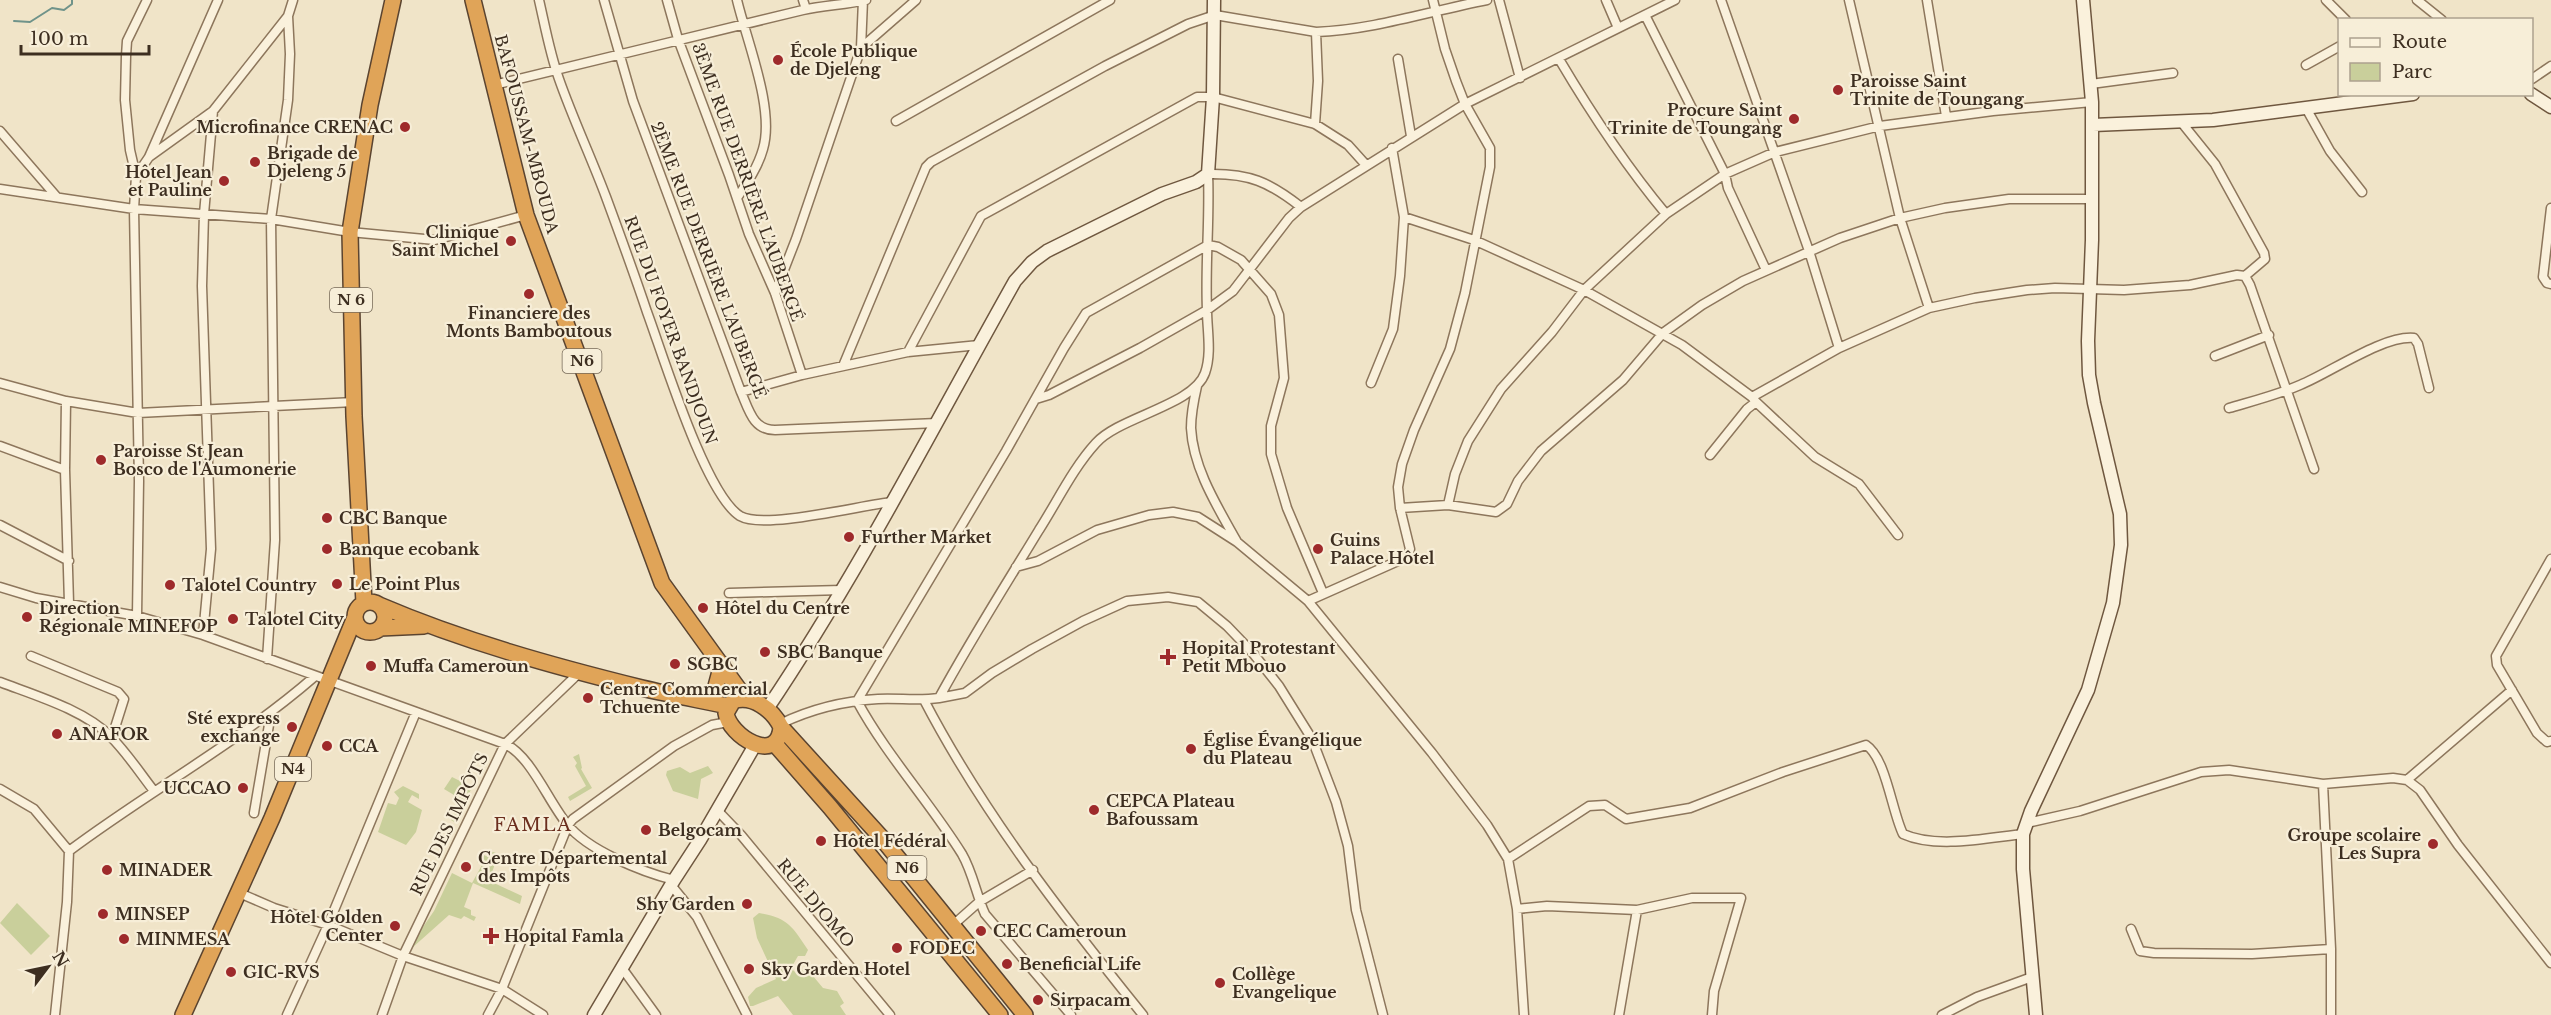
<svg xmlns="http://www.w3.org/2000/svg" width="2551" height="1015" viewBox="0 0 2551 1015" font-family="'Libre Baskerville',serif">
	<rect width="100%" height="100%" fill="#f0e4c8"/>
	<!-- green -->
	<path fill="#c9cf9b" d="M579,754l3,14 -1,1 11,19 -22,13 -2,-4 18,-11 -11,-20 2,-3 -4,-6z
		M708,766l5,7 -12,6 -3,20 -25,-8 -7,-16 1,-4 13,-4 10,6z
		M452,777l20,10 -16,36 -5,-3 7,-18 -5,-3 1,-4 -10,-6z
		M403,786l16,8v5l-7,-4 -4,7 14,8 -6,22 -10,13 -28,-13 10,-29 8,2 3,-7 -5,-6z
		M490,851l9,3 -9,23 4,6 28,13 -2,8 -47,-21 -9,24 7,3v5l5,2 -2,4 -10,-5 -3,3 -12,-4 -46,41 31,-45 18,-38 20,10 10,-18 -5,-3 5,-8 6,3z
		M17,903l33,33 -19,19 -31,-32z
		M759,913c29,5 33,13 49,37l-3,6h-7l-7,12 6,6 10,-7 6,3v6l10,12 14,3 7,12 -4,3 6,9h-53l-15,-19 -25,10h-3l-2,-9 8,-9 20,-9 -19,-41 -4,-20z"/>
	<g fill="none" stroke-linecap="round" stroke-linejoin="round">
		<!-- stream -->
		<path stroke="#6f938a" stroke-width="2" d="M14,21l16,1 22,-14 12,2 8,-6v-4"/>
		<!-- street casing -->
		<g stroke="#8d765c" stroke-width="11">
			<path id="street" d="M539,0c6,26 11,54 20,79 14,40 32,78 47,118 14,38 28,76 41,115 16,43 58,182 93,204 24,14 122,-11 152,-14
				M604,0l29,101 108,291c8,18 12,38 34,38l162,-7
				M667,0l11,39 51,136 20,59 26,59 27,82
				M737,0c10,42 38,109 26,149 -5,18 -16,34 -26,49
				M803,0l3,9
				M1499,0l21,78
				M1606,0l12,28
				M1721,0l88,251 30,97
				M1849,0l51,218 29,90
				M1927,0l19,116
				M2326,0l20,20
				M2417,0l25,20
				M1645,15l80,159 3,14 38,82
				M861,48l55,-48
				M1398,59l13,77
				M1559,59c32,54 66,106 107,155
				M2306,65l34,-19
				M2532,79l19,-13
				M2091,84l82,-11
				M494,85c103,-24 206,-51 309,-75 21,-5 43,-5 63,-10
				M2306,108l24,43 32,41
				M896,121l214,-121
				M2182,123l33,41 49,89 1,6 -20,17
				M1315,124l3,-43 -2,-49
				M0,131l56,65
				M149,157l64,-46 75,-95
				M136,176l13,-19 69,-157
				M0,189l134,20 137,10 79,13 85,8 91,-25
				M2551,208l-8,69 4,6 4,1
				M1404,217l70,23 110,50 98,55 70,52 4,5 -9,7 -37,46
				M775,293l21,-54 65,-191 2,-48
				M908,352l73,-136 216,-119h16l102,27 33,21 18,20
				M2215,356l54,-21
				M843,366l83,-199 5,-5 174,-96 83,-42 27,-9 101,17c57,-2 114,-21 171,-32
				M0,383l66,18 72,12 216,-11
				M1371,383l22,-54 7,-53 4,-59 -12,-69
				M1197,386c-3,13 -6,28 -6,42 2,40 26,78 45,112
				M741,392l61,-17 106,-23 71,-7
				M1752,397l87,-49 90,-40 46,-10 52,-8 28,-2 69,2 66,-5 47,-10 8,1 5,9 64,184
				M1036,399l13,-4 91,-47 67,-38 26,-19 56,-73 12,-11
				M66,401l-1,69 4,133
				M1756,402l59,55 44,27 39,51
				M2229,408c24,-7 48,-13 71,-23 30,-12 83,-50 114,-47l4,6 11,44
				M0,446l65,24
				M1448,505l7,-31 13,-33 33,-52 51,-57 32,-42 82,-76 59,-40 50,-22 105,-26 113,-15 99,-9
				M1400,508l48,-3 48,7 11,-8 11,-23 23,-30 82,-71 40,-47 39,-28 41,-24 97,-43 60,-20 45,-10 64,-9h83
				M0,525l69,36
				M2551,559l-55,97 1,9 40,68 10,9 4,-1
				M1016,567l22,-6 59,-31 52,-15 24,-3 25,5 39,25 71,59 124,152 55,72 21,34 9,50 7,106
				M0,587l36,11 101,18 66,19 302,109c26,12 43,57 62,80 20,26 75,48 107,56
				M729,593l113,-3
				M1308,601l99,-44 3,-8 -10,-41 -2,-21 4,-23 12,-34 36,-81 15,-56 25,-126v-19l-25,-44 -9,-23 -11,-32 -12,-49
				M137,616l2,-135 -5,-272 2,-33 -6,-26 -5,-50 1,-44 1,-15 20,-41
				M203,635l8,-86 -9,-263 2,-72 9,-103
				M31,656l87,36 6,7 -12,38
				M267,659l8,-119 -4,-321 17,-119 2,-46 -2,-38 5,-16
				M0,682c34,13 85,28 111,55 16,16 29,36 43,54
				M939,698l26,-5 27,-20 40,-24 51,-28 44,-20 41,-4 30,5 29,24 25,26 27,34 33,53 24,63 12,44 8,64 27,105
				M924,700c59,113 139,216 219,315
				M780,724c31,-15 63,-23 98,-25 21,-1 41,2 61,-1 31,-57 66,-112 100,-168 18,-28 34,-62 57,-87 23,-26 98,-38 109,-70 7,-20 2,-43 2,-63 -2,-46 3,-91 1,-136 41,-1 61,8 93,33l164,-103 210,-104
				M2407,780l105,-90
				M2323,784l8,165v66
				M0,789l34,20 35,42 -2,51 -12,113
				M718,811l23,24 149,180
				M254,813l17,-100
				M2027,823l53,-12 121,-39 28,-2 94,14 70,-6 14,2 13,10 38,55 93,118
				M69,851c80,-60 169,-108 245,-174
				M1508,859l81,-53 16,-1 21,14 64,-11 93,-36 83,-27c20,13 26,67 37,89 33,15 84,4 120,0
				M671,885l26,32 50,98
				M237,892l37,16 54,17 75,31 99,33 41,26
				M1517,909l30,-3 90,4 55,-12h49l-27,93 -2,24
				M953,925l26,-23 54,-32
				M2131,929l9,22 14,2 98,1 79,-5
				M622,968l34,47
				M287,1015l41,-90 88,-213
				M382,1015l21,-59 102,-212 75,-72
				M488,1015l14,-26 66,-164 5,-6 101,-73 38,-21 16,-3
				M1071,1015l-86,-101c-9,-20 -12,-41 -23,-60 -33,-53 -75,-98 -105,-153l149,-250 58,-103 22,-35 122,-68 10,2 23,13 30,34 8,21 5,63 -13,48v28l16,54 36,85
				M1619,1015l18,-105
				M1942,1015l35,-18 55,-20"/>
		</g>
		<!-- secondary casing -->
		<g stroke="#6f573f" stroke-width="15">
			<path id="secondary" d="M2531,94l20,13
				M2093,125l120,-5 200,-26
				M767,709c92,-137 167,-284 248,-428l17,-19 15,-11 115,-57 34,-12 12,-8 5,-77 1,-97
				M594,1015l80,-135 26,-40 55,-95
				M2036,1015l-13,-146v-35l8,-23 57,-121 25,-87 8,-58 -1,-31 -26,-111 -5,-28 -1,-34 4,-101v-138l-9,-102"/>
		</g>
		<!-- highway casing -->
		<g stroke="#5b4430" stroke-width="18">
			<path id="highway" d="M473,0l53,215 136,368 83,115
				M355 617a15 15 0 1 1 30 0a15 15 0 1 1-30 0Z
				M364,603l-10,-187 -4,-184 20,-127 23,-105
				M379,605c84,36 174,61 263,83 29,7 58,12 86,18
				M380,628l44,-2
				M709,702l6,-12 7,-26
				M781,727c-3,39 -52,9 -55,-14l7,-12c19,-7 40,9 48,26l99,109 145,179
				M774,743l56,64 170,208
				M183,1015l89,-197 83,-201"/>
		</g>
		<!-- street -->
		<use href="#street" stroke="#faf1dc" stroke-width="8"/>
		<!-- secondary -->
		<use href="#secondary" stroke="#faf1dc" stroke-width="12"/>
		<!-- highway -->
		<use href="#highway" stroke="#e0a458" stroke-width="15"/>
	</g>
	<!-- markers -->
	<g fill="#9e2a2b" stroke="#f7eed8" stroke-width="2">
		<circle cx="778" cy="60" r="6"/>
		<circle cx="1838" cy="90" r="6"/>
		<circle cx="1794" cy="119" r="6"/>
		<circle cx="405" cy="127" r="6"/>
		<circle cx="255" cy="162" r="6"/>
		<circle cx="224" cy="181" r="6"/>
		<circle cx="511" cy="241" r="6"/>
		<circle cx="529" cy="294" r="6"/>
		<circle cx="101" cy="460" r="6"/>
		<circle cx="327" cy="518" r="6"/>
		<circle cx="849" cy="537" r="6"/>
		<circle cx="327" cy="549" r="6"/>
		<circle cx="1318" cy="549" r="6"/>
		<circle cx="337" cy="584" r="6"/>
		<circle cx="170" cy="585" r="6"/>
		<circle cx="703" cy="608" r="6"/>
		<circle cx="27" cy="617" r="6"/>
		<circle cx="233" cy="619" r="6"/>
		<circle cx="765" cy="652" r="6"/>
		<path d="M1165 648h6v6h6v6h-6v6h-6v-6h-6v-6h6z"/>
		<circle cx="675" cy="664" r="6"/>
		<circle cx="371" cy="666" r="6"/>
		<circle cx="588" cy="698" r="6"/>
		<circle cx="292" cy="727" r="6"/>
		<circle cx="57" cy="734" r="6"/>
		<circle cx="327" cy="746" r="6"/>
		<circle cx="1191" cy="749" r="6"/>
		<circle cx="243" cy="788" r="6"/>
		<circle cx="1094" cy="810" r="6"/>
		<circle cx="646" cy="830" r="6"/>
		<circle cx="821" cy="841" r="6"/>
		<circle cx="2433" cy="844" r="6"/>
		<circle cx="466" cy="867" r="6"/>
		<circle cx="107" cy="870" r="6"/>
		<circle cx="747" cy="904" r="6"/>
		<circle cx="103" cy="914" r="6"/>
		<circle cx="395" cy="926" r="6"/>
		<circle cx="981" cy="931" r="6"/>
		<path d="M488 927h6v6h6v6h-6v6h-6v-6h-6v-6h6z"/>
		<circle cx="124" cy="939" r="6"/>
		<circle cx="897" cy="948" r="6"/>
		<circle cx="1007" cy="964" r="6"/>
		<circle cx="749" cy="969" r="6"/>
		<circle cx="231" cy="972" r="6"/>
		<circle cx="1220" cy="983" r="6"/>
		<circle cx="1038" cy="1000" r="6"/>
	</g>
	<g text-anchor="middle" stroke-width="4.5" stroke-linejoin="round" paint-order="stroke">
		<!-- shield labels -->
		<g fill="#f7eed8" stroke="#756857" stroke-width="1.5">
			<rect x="330" y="288" width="42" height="24" rx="4.5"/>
			<rect x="562.5" y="349" width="39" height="24" rx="4.5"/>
			<rect x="275" y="757" width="36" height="24" rx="4.5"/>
			<rect x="887.5" y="856" width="39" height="24" rx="4.5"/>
		</g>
		<g font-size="15" font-weight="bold" fill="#3d2e20">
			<text x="351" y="305">N 6</text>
			<text x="582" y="366">N6</text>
			<text x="293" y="774">N4</text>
			<text x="907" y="873">N6</text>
		</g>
		<!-- poi labels -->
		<g font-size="16" font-weight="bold" fill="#3d2e20" stroke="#f7eed8" text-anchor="start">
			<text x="790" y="57">École Publique<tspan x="790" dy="18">de Djeleng</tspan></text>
			<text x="1850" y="87">Paroisse Saint<tspan x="1850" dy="18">Trinite de Toungang</tspan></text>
			<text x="1782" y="116" text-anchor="end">Procure Saint<tspan x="1782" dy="18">Trinite de Toungang</tspan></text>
			<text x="393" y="133" text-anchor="end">Microfinance CRENAC</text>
			<text x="267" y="159">Brigade de<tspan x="267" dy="18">Djeleng 5</tspan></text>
			<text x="212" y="178" text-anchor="end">Hôtel Jean<tspan x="212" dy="18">et Pauline</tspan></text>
			<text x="499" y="238" text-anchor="end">Clinique<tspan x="499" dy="18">Saint Michel</tspan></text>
			<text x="529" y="319" text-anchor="middle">Financiere des<tspan x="529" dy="18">Monts Bamboutous</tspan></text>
			<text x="113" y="457">Paroisse St Jean<tspan x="113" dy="18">Bosco de l'Aumonerie</tspan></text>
			<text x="339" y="524">CBC Banque</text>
			<text x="861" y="543">Further Market</text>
			<text x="1330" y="546">Guins<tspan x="1330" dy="18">Palace Hôtel</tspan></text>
			<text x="339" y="555">Banque ecobank</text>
			<text x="349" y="590">Le Point Plus</text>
			<text x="182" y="591">Talotel Country</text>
			<text x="39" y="614">Direction<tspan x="39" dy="18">Régionale MINEFOP</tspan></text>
			<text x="715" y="614">Hôtel du Centre</text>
			<text x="245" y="625">Talotel City</text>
			<text x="1182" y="654">Hopital Protestant<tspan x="1182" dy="18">Petit Mbouo</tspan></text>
			<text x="777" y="658">SBC Banque</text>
			<text x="687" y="670">SGBC</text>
			<text x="383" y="672">Muffa Cameroun</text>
			<text x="600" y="695">Centre Commercial<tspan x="600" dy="18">Tchuente</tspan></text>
			<text x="280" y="724" text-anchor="end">Sté express<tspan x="280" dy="18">exchange</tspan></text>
			<text x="69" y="740">ANAFOR</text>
			<text x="1203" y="746">Église Évangélique<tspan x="1203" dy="18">du Plateau</tspan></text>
			<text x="339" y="752">CCA</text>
			<text x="231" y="794" text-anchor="end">UCCAO</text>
			<text x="1106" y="807">CEPCA Plateau<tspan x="1106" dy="18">Bafoussam</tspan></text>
			<text x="658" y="836">Belgocam</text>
			<text x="2421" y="841" text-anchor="end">Groupe scolaire<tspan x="2421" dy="18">Les Supra</tspan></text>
			<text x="833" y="847">Hôtel Fédéral</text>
			<text x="478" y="864">Centre Départemental<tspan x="478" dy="18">des Impôts</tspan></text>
			<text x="119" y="876">MINADER</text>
			<text x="735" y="910" text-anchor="end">Shy Garden</text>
			<text x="115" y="920">MINSEP</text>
			<text x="383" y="923" text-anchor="end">Hôtel Golden<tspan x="383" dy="18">Center</tspan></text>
			<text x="993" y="937">CEC Cameroun</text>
			<text x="504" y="942">Hopital Famla</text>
			<text x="136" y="945">MINMESA</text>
			<text x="909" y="954">FODEC</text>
			<text x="1019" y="970">Beneficial Life</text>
			<text x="761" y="975">Sky Garden Hotel</text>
			<text x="243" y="978">GIC-RVS</text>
			<text x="1232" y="980">Collège<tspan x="1232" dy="18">Evangelique</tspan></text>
			<text x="1050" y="1006">Sirpacam</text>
		</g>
		<!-- street labels -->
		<g font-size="16" fill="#3d2e20" stroke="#f7eed8">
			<text transform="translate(527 134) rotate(75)" y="6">BAFOUSSAM-MBOUDA</text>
			<text transform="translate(748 182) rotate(70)" y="6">3ÈME RUE DERRIÈRE L'AUBERGÉ</text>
			<text transform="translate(709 260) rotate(69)" y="6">2ÈME RUE DERRIÈRE L'AUBERGÉ</text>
			<text transform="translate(671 330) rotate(70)" y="6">RUE DU FOYER BANDJOUN</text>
			<text transform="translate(449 824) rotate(-64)" y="6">RUE DES IMPÔTS</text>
			<text transform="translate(816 903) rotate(50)" y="6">RUE DJOMO</text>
		</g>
		<!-- neighbourhood labels -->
		<g font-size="18" letter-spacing="1.5" fill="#6b2e1e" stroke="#f7eed8">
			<text x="533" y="831">FAMLA</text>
		</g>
	</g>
	<!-- legend -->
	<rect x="2338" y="18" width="195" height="78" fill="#f7eed8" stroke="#ada18e" stroke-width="1.5"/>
	<rect x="2350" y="38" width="30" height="9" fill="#faf1dc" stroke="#ada18e" stroke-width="1.5"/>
	<text x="2392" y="48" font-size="18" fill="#3d2e20">Route</text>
	<rect x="2350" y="63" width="30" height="18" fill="#c9cf9b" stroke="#ada18e" stroke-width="1.5"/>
	<text x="2392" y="78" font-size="18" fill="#3d2e20">Parc</text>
	<!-- north arrow -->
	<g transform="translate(48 967) rotate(58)" stroke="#f7eed8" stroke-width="4.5" paint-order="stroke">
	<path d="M0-4.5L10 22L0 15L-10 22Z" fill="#3d2e20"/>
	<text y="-9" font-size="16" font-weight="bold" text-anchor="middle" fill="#3d2e20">N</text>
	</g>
	<!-- scale -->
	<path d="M21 45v9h128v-9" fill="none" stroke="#3d2e20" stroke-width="3"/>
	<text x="30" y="45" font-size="18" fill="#3d2e20" stroke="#f7eed8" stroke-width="4.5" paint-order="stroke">100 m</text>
</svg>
